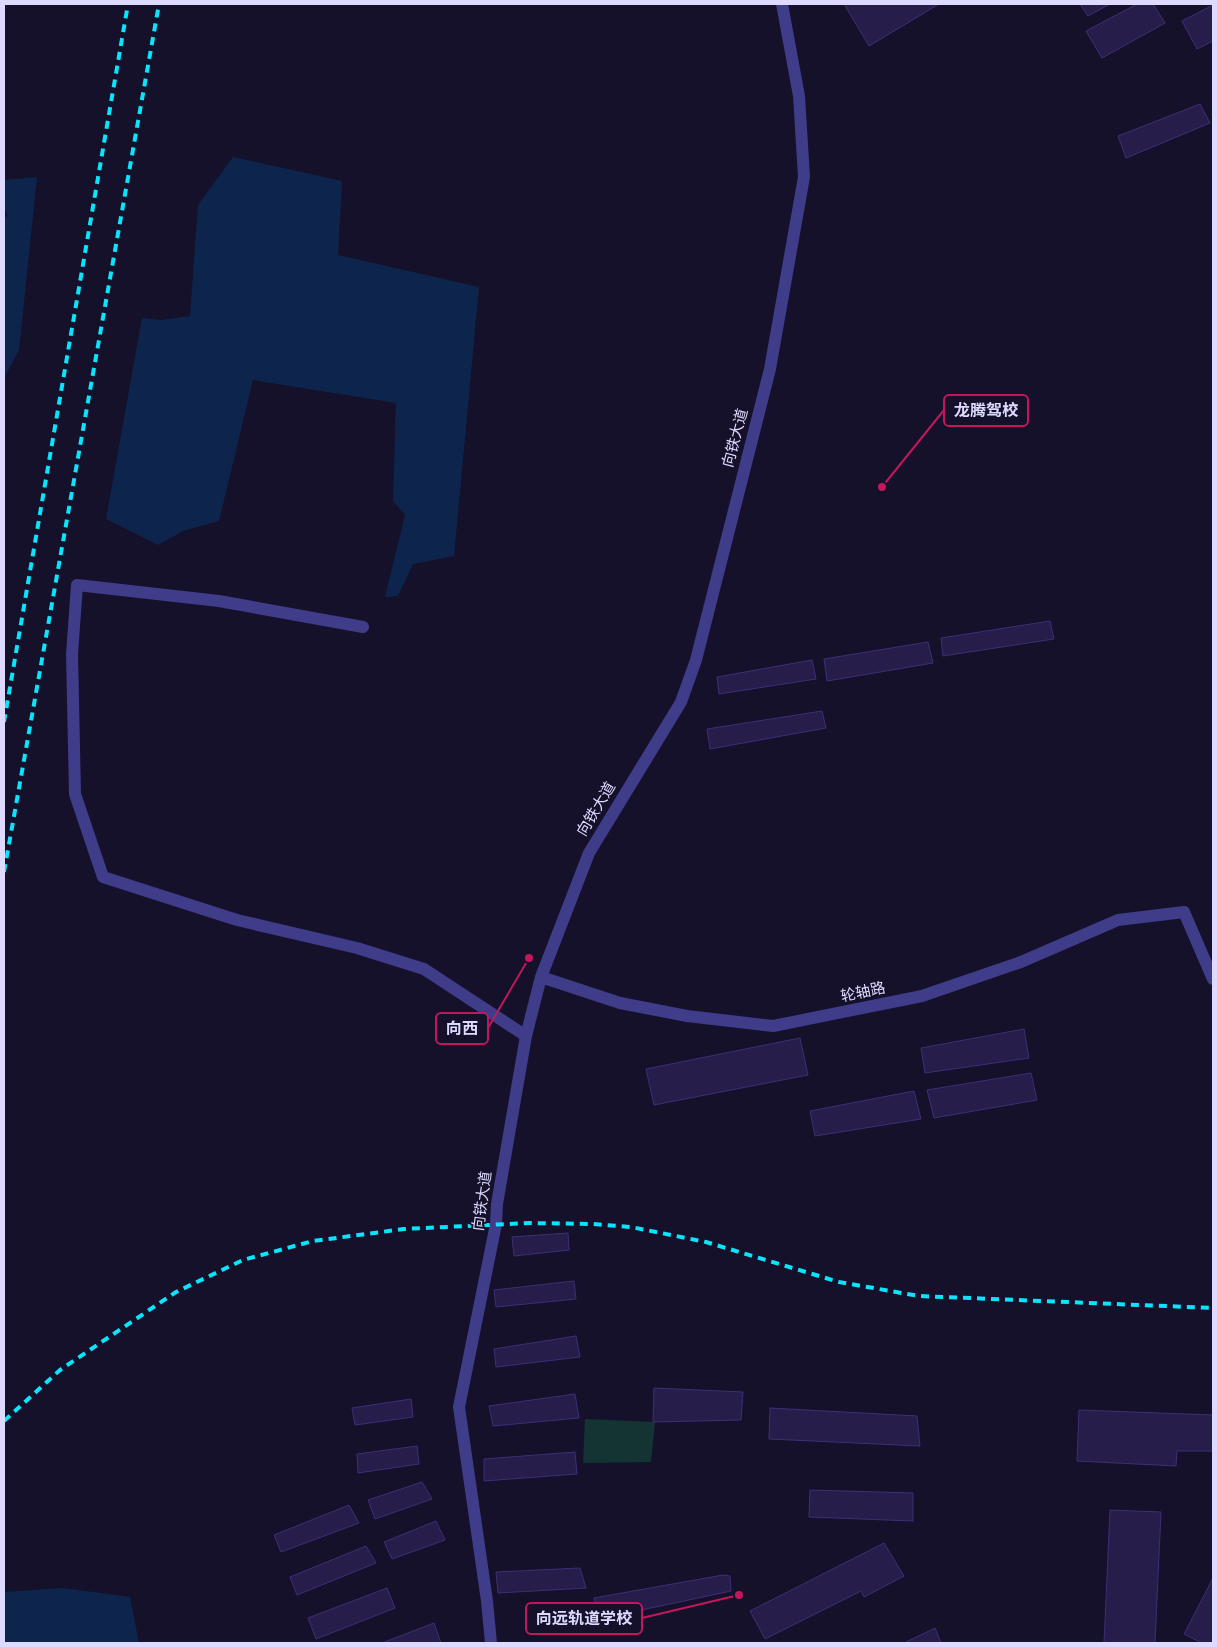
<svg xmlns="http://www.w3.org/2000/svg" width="1217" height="1647" viewBox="0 0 1217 1647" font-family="'Space Grotesk','Noto Sans SC',sans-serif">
	<rect width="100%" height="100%" fill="#15112a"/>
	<!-- green -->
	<path fill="#143433" d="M585,1419l70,3 -4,40 -68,1z"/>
	<!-- water -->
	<path fill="#0d254d" d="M233,157l109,24 -4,74 141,32 -25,269 -41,8 -15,32 -13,1 20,-82 -12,-14 3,-98 -143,-23 -34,141 -36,10 -25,14 -52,-26 36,-201 19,2 29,-4 8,-111z
		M37,177l-18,173 -15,28v-160l4,-2 -4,-8v-28z
		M63,1588l67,9 9,46h-135v-51z"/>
	<!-- building -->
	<path fill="#261d4b" stroke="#3d2f77" d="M844,4h95l-70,42z
		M1080,4h30l-22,12z
		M1137,4h16l12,19 -63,35 -16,-27z
		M1213,5v36l-16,8 -15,-28z
		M1200,104l10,19 -84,35 -8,-22z
		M1050,621l4,18 -111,17 -2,-18z
		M928,642l5,21 -106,18 -3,-22z
		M812,660l4,19 -97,15 -2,-17z
		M822,711l4,17 -116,21 -3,-20z
		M1024,1029l5,29 -104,15 -4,-25z
		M800,1038l8,37 -154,30 -8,-36z
		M1031,1073l6,27 -103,18 -7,-28z
		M914,1091l7,28 -106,17 -5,-25z
		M568,1233l1,17 -55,6 -2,-19z
		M574,1281l2,18 -80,8 -2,-17z
		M576,1336l4,21 -84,10 -2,-18z
		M654,1388l89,4 -2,28 -88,2z
		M575,1394l4,24 -86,8 -4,-20z
		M411,1399l2,18 -58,8 -3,-17z
		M770,1408l147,8 3,30 -151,-7z
		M1079,1410l134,5v36h-36l-1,15 -99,-5z
		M417,1446l2,18 -61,9 -1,-19z
		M575,1452l2,22 -93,7v-22z
		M422,1482l10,17 -57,20 -7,-19z
		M810,1490l103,3v28l-104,-4z
		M349,1505l10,18 -78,29 -7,-17z
		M1110,1510l51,2 -6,131h-51z
		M436,1521l9,19 -53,19 -8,-17z
		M884,1543l20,33 -40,21 -3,-6 -96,48 -15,-28z
		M366,1546l10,17 -79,32 -7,-18z
		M580,1568l6,20 -88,5 -2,-21z
		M723,1575l7,1 1,15 -132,28 -5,-21z
		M1213,1578v65h-11l-18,-9z
		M387,1588l8,20 -79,31 -8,-21z
		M434,1623l7,20h-59z
		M935,1628l6,15h-37z"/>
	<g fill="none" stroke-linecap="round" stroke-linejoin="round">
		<!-- minor -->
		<path stroke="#3f3c89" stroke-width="12" d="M363,627l-144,-26 -142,-16 -5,69 3,140 28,83 134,43 120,28 67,21 102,67
			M541,977l79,26 67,13 86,10 149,-30 99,-34 97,-42 66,-8 29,67
			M491,1643l-4,-42 -28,-194 37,-183 1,-20 29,-168 15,-59 48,-124 92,-151 15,-42 74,-291 34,-192 -5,-81 -17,-92"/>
		<!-- rail -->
		<path stroke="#08e5fd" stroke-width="4" stroke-dasharray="8 6" stroke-linecap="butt" d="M4,722l124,-718
			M4,872l155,-868
			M4,1421l56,-51 116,-78 67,-32 70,-19 91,-12 125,-6 64,1 38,3 75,15 133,40 80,14 294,12"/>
	</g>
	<g text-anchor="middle" stroke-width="4" stroke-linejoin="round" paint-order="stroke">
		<!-- street labels -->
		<g font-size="15" fill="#dedaff" stroke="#15112a">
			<text transform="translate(735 438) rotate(-75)" y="5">向铁大道</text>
			<text transform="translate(596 809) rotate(-59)" y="5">向铁大道</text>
			<text transform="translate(863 992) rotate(-12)" y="5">轮轴路</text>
			<text transform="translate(482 1201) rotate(-82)" y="5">向铁大道</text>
		</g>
	</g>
	<!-- callouts -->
	<path fill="none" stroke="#c2185b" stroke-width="2" d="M882 487L944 410M529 958L488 1028M739 1595L642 1618"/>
	<g fill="#c2185b" stroke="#15112a" stroke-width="2">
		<circle cx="882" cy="487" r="5"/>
		<circle cx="529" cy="958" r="5"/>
		<circle cx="739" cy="1595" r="5"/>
	</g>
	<g fill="#15112a" stroke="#c2185b" stroke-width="2">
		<rect x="944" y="395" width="84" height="31" rx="5"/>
		<rect x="436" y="1013" width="52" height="31" rx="5"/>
		<rect x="526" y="1603" width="116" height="31" rx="5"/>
	</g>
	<g font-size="16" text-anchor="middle" font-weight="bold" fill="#dedaff">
		<text x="986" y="416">龙腾驾校</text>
		<text x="462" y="1034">向西</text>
		<text x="584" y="1624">向远轨道学校</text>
	</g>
	<!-- border -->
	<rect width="1217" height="1647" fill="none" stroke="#dedaff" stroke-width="10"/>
</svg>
